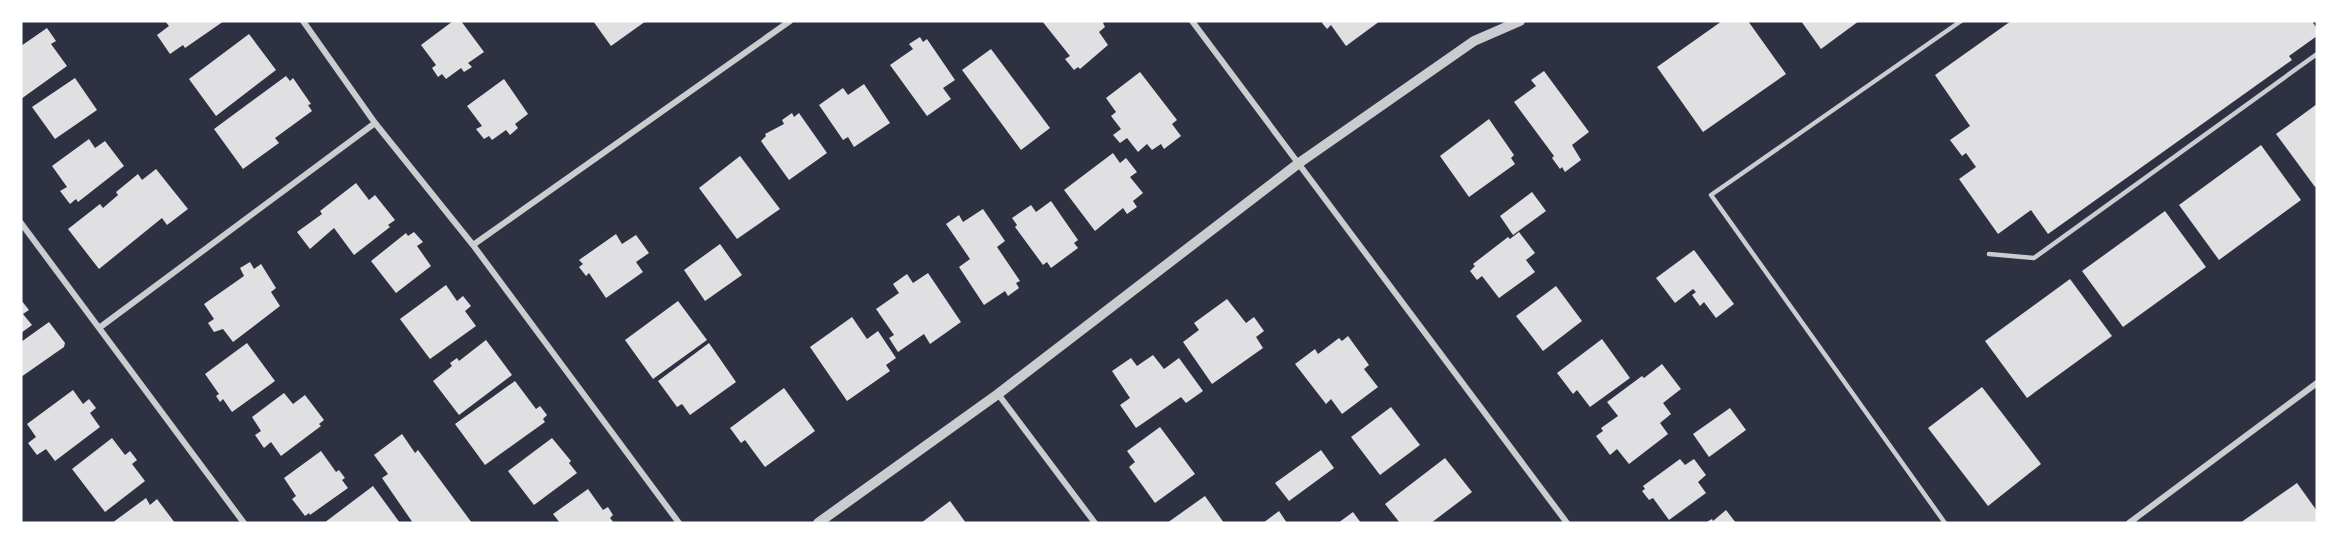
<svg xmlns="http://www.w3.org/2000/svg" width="2338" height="544" viewBox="0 0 2338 544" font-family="'Open Sans',sans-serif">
	<rect width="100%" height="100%" fill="#2d3142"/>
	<!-- building -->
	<path fill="#e0e0e3" d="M165,21h59l-39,27 -2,-3 -13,9 -13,-19 12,-9z
		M453,21h8l23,31 -16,11 4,4 -8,5 -3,-4 -15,11 -4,-5 -4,3 -6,-9 4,-3 -15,-20z
		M593,21h53l-35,25z
		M1042,21h63l-2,2 2,4 -6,5 9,13 -28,24 -2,-2 -4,3 -9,-11 5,-3z
		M1324,21h56l-34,25 -15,-21 -4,4 -5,-6z
		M1722,21h26l38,53 -83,58 -46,-65z
		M1801,21h58l-38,28z
		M2011,21h301l5,8v7l-28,20 3,4 -244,174 -17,-24 -33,24 -39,-55 17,-12 -10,-14 -4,3 -12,-16 20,-14 -35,-51z
		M47,28l9,13 -5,3 16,22 -46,33v-53z
		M249,34l27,36 -60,46 -27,-37z
		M920,37l3,5 4,-3 28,41 -12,8 8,11 -24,17 -37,-51 23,-16 -4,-5z
		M991,49l59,79 -29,22 -59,-80z
		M1544,71l45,61 -17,13 9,15 -16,12 -3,-5 -2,2 -8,-11 2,-2 -40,-54 22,-16 -5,-6z
		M1140,72l37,48 -5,4 9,12 -17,13 -3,-5 -9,6 -5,-6 -9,8 -11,-14 -7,5 -7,-8 8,-6 -10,-13 5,-4 -10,-14z
		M286,76l4,5 3,-3 18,26 -3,1 4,6 -37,27 4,5 -36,26 -29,-40z
		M75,78l22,32 -42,29 -23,-32z
		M504,79l24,35 -13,10 3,4 -8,7 -4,-5 -14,10 -3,-4 -5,3 -8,-10 6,-3 -15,-20z
		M864,84l26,39 -36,24 -6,-10 -5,3 -24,-35 24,-17 5,7z
		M2317,104v82l-2,1 -39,-53z
		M792,113l2,4 5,-4 28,40 -38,27 -28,-39 5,-5 -1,-2 19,-10 -2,-4z
		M1489,119l25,36 -3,3 4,6 -46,33 -29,-41z
		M89,139l6,9 10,-7 19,25 -46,36 -2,-3 -6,5 -10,-13 7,-4 -15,-21z
		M2261,145l40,55 -82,60 -40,-55z
		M1113,153l7,10 6,-5 11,14 -7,5 13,16 -10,8 4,6 -10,7 -4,-6 -28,23 -31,-41z
		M740,156l40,53 -43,30 -38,-51z
		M156,169l32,40 -21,16 -5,-7 -63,51 -31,-40 32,-25 3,4 15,-13 -2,-3 22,-18 4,6z
		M356,183l13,17 6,-5 20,25 -7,5 2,2 -36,28 -20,-27 -24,21 -13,-17 25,-18 -2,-3z
		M1532,192l14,19 -33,24 -13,-19z
		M1051,201l27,39 -4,3 4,5 -27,20 -4,-6 -4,3 -28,-38 2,-2 -5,-7 19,-13 5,7z
		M983,209l22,32 -8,6 23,34 -4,2 3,5 -11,8 -3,-5 -21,14 -25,-38 11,-8 -24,-35 13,-9 4,7z
		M2165,211l41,56 -83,60 -41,-56z
		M414,232l9,10 -6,4 14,20 -35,27 -25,-32 35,-28 2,3z
		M1519,232l16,21 -9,7 9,12 -36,26 -17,-22 -5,4 -7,-9 5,-5 -2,-2 35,-27 2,2z
		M616,234l6,10 14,-9 13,18 -13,9 7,10 -37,26 -17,-25 -3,3 -7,-9 4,-3 -4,-4z
		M720,244l22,31 -37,26 -21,-31z
		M1694,250l40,54 -18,14 -12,-16 -4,4 -8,-11 4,-3 -3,-3 -18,14 -19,-25z
		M250,262l4,7 7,-5 15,24 -5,4 9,14 -47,36 -10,-13 -9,3 -6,-9 6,-4 -10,-15 40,-28 -4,-8z
		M928,273l33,49 -31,22 -6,-10 -26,18 -9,-14 5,-3 -18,-26 23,-16 -6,-9 14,-10 6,9z
		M2070,279l42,57 -85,62 -42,-57z
		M446,285l11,16 6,-5 8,10 -6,5 11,15 -46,33 -30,-40z
		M1556,286l26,35 -39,30 -27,-35z
		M1227,299l19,24 8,-6 10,14 -8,6 7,11 -51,36 -29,-42 16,-12 -5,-7z
		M21,300l8,10 -6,4 9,11 -11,8z
		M678,301l29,39 -54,39 -28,-39z
		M852,317l15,22 11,-8 18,27 -10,7 4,6 -43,30 -37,-54z
		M49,322l16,21 -1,4 -43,30v-35z
		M1348,336l21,29 -5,4 14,18 -36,27 -11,-15 -5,5 -31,-40 20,-15 3,5 21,-16 3,3z
		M1602,339l28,39 -40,29 -13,-17 -4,4 -16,-21z
		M486,340l26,35 -53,40 -26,-34 19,-15 -2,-3 7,-5 2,3z
		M247,343l28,38 -43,31 -9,-13 -3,3 -4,-6 3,-2 -14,-20z
		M709,343l27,39 -46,33 -8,-11 -5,3 -19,-26z
		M1153,355l11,14 15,-11 24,33 -17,12 -5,-6 -45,31 -16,-23 10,-7 -18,-27 19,-13 6,8z
		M1662,364l19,25 -18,14 8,11 -11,9 8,11 -39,30 -12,-15 -7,6 -14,-19 7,-5 -2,-3 17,-12 -11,-14 35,-26 2,2z
		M515,381l21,28 4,-3 7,9 -4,4 2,3 -60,43 -30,-41z
		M1982,387l59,77 -53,42 -60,-78z
		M784,388l31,43 -50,36 -20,-27 -4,3 -11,-15z
		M73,390l10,14 6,-5 7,9 -6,5 10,14 -45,34 -9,-12 -9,6 -9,-12 8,-6 -9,-13z
		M284,393l9,11 12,-9 19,25 -5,4 2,2 -40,30 -10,-14 -7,6 -9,-13 6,-4 -9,-14z
		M1391,407l29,38 -40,30 -29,-38z
		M1730,408l16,22 -37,27 -16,-23z
		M1160,427l35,47 -40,29 -26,-36 6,-5 -8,-11z
		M402,434l13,19 3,-3 54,73h-59l-31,-45 6,-4 -14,-19z
		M112,438l13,17 5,-4 7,9 -5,4 13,17 -40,31 -33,-43z
		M552,438l19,23 -2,2 8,10 -43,32 -26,-34z
		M1321,450l13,18 -45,33 -14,-18z
		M321,451l15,21 3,-2 6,8 -3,2 6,8 -38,27 -1,-2 -4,3 -13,-17 4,-3 -12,-18z
		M1445,458l27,34 -41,31h-31l-15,-19z
		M1680,459l5,6 9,-6 12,16 -8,7 8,11 -37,27 -16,-22 -4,2 -7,-9 3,-2 -2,-3z
		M2297,483l20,28v12h-77z
		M373,486l27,37h-76z
		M588,489l15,21 5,-3 5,8 -3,3 4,5h-54l-7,-9z
		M1205,496l19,27h-57z
		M146,498l4,7 7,-6 18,24h-63z
		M950,501l16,22h-45z
		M1726,510l10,13h-31l7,-4 1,2z
		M1279,511l8,12h-24z
		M1353,512l8,11h-23z"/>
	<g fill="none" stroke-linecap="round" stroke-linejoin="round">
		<!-- service -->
		<path stroke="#caccd0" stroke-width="4.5" d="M1989,254l45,4 283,-204
			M1945,523l-234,-328 250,-174"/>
		<!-- minor -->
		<path stroke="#caccd0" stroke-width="6" d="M303,21l72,102 98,122 206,278
			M1192,21l375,502
			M21,223l223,300
			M473,245l317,-224
			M99,328l276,-205
			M998,394l97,129
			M2129,523l188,-140"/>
		<!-- tertiary -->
		<path stroke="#caccd0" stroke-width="10" d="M818,523l180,-129 301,-231 175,-122 46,-20"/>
	</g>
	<!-- border -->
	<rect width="2338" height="544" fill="none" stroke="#ffffff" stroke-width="45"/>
</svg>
